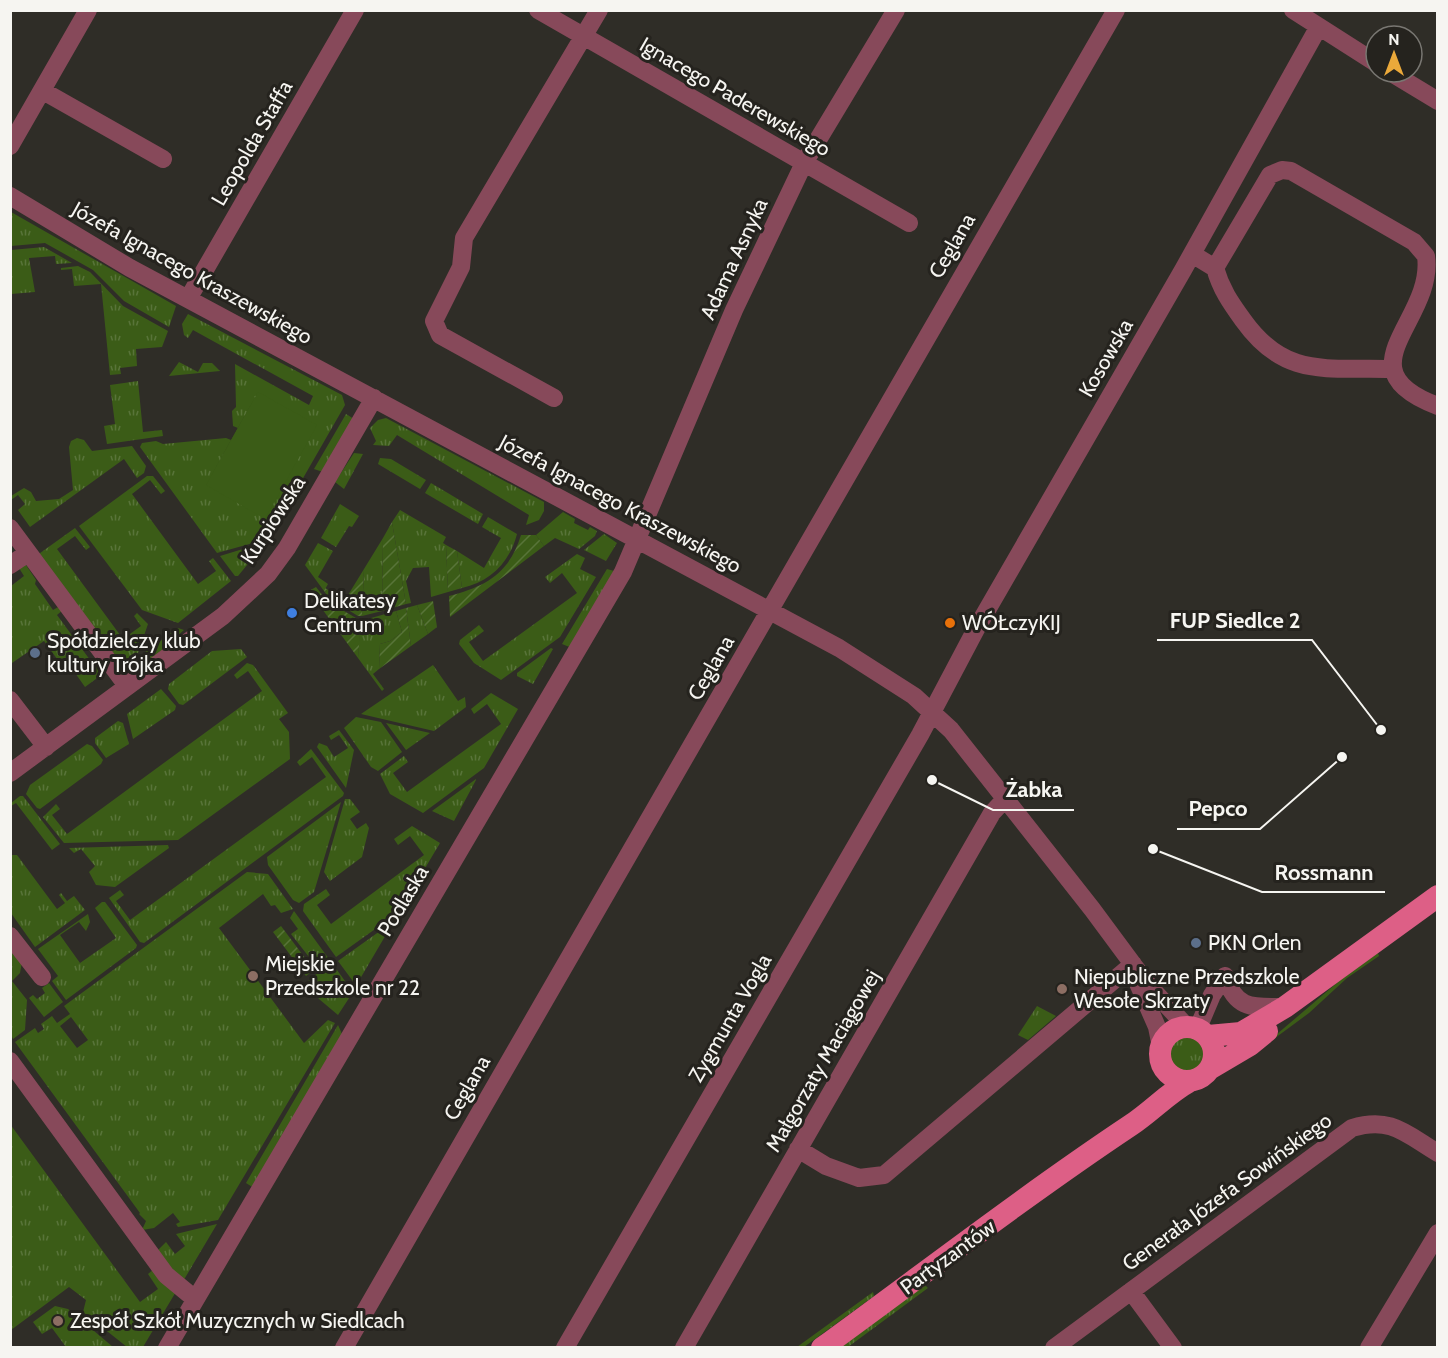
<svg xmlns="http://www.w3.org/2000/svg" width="1448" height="1358" viewBox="0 0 1448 1358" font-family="Cabin,sans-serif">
	<defs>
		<pattern id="grass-tufts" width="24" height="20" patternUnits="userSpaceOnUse" patternTransform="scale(1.5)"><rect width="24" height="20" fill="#3b5c17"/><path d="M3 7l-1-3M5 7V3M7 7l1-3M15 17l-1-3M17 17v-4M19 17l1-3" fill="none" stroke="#587439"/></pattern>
		<pattern id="garden-furrows" width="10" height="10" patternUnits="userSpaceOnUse" patternTransform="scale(1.5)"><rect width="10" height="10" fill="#3b5c17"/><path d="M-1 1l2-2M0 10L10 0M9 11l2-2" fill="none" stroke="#587439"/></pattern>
	</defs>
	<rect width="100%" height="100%" fill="#2f2d27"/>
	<!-- grass -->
	<path fill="url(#grass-tufts)" fill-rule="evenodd" d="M11,212l165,94 -7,21 -45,-26 -31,-31 -48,-27 -34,3z
		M44,247l28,16 -16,1 -1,-8 -26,2 6,34 -24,2v-44z
		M78,266l12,6 33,34 45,25 -6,16 -26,2 1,17 -17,2 1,6 -11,1 -9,-91 -27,2 -2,-17 -11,1v-2z
		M188,314l154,81 3,10 -70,122 -8,-5 -14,21 -36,10 -77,-106 2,-4 14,-2 7,3 63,-6 5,2 -25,45 52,-93 -20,36 -5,-2 -1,-15 4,-4 -1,-43 74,41 4,-9 -120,-66 -5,8 -4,-3 -2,-11z
		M179,362l19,10 5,-9h9l8,8 -51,5z
		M138,381l5,51 19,-2 1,6 -56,8 -3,-18 11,-2 -5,-39z
		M346,414l8,5 -31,53 -9,-3z
		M386,418l158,84v9l-5,9 -13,5 3,-10 -132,-80 -8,11 -16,-1 3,-4 -6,-13 8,-8z
		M77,438l7,2 8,11 40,-5 14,20 -2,7 -7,5 -13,-19 -94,68 -12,-17 7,-6 -7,-9 -7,5v-4l13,-8 7,4 5,9 23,-2 14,-9 -4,-43 2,-6z
		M354,453l9,1 -19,35 -9,-7z
		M380,458l11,1 35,21 -6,9 -42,-25z
		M147,476h6l12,15 -4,3 -11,-14 -18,14 66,90 18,-13 -7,-10 4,-3 18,23 -53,42 -36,-13 -63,-84z
		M431,483l52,31 -5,10 -53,-31z
		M340,504l19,12 -7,11 -3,-1 -13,21 -15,-9z
		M400,510l46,27 -3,6 3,2 2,47 -17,5 -2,-30 -16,1 -7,13 5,22 -5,1 -14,-82z
		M563,512l12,7 -1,4 14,7 2,-3 7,4 -2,5 -16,13 -24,-11 -11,8 -8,-11z
		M488,517l29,17c-7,28 -27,48 -55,54l-5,-37 27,17 17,-30 -19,-11z
		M75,528l15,19 -4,3 -11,-14 -18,13 66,90 18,-13 -7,-10 3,-3 11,11 -10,29 -20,14 -82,-111z
		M604,534l13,9 -11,18 -22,-11z
		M383,538l-1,73 -20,5 2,-47z
		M318,543l15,8 -15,26 10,7 -4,7 -19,-26z
		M256,545l4,4 -22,27h-3l-15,-20z
		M577,554l8,4 -5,11 16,8 -36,60 -59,43 -27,-17 -15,-19 1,-4 19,-15 5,6 -15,11 14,19 94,-68 -15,-20 -12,10 -5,-6z
		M26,565l10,15 -1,4 18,26 7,-4 4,3 -7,6 36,49 7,-4 4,13 -19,14 -12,-17 -5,4 -24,-33 -32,22 -1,-3v-74l13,-10 -5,-8z
		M607,569l7,2 -42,77 -10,-4z
		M417,605l11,29 -17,12 -5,-38z
		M396,611l6,21 -12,9 -10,3 -1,25 -6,5 11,15 -2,2 -24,-33 2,-32h6l-2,-6z
		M178,628l6,2 -7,6 3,4 -42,30 -6,-8z
		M551,648l2,1 -20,35 -16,-8v-3z
		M241,649l6,8 -64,48 -4,-1 -11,-15 1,-5 43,-33z
		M247,663l6,2 35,48 -9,6 10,13 1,27 -112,81 -114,3 -21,-26 13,-13 4,5 -8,6 15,19 195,-143 -14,-20 -11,8 -3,-4z
		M433,665l25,36 7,-4 1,10 -32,24 -73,-17z
		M161,689l15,17 -1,4 -42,29 -6,-25z
		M491,693l27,16 -34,59 -61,45 -33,-19 -10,-20 24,-18 4,6 -15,11 14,19 94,-68 -14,-20 -13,10 -3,-5z
		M356,717l25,5 21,30 -24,19 -7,-4 -27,-39z
		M118,721l5,2 6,21 -23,14 -11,-15v-5z
		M386,723l44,10 -24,17z
		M339,730l15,20 -8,38 -29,-41 2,-4 8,3 7,11 14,-9 -9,-13 -8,5 -2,-4z
		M87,744l5,2 11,14 -2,4 -61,45 -3,-1 -11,-14 4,-9z
		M311,749l33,44 -1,3 -199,147 -4,-1 -31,-44 11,-8 4,5 -8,6 14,19 196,-143 -14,-20 -12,9 -3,-4z
		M476,780l-22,41 -22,-10 44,-32z
		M20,796h3l37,48 -8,6 -36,-47 -5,3v-3z
		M345,799h5l10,13 -10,7 7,10 9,-6 3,5 -7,29 -32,24 -6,-9z
		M341,802l-27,90 -15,11 -6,-3 -25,-35 -1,-8z
		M412,826l28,17 -41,69 -63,45 -33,-46 1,-7 22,-15 4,6 -13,10 14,19 93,-69 -14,-19 -12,9 -4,-6z
		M168,845l1,3 -54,39 -19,-2 -7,-13 6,-6 -14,-17 -7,4 -5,-5z
		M10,855h7l40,54 8,-6 -6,-8 2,-2 6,8 7,-5 11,14 -50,37 -24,-34z
		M247,872l21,2 25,35 -12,4 -6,-8 -4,1 -8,-12 -44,34 85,115 24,-23 7,3 -117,197 -40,7 -2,-3 4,-2 -7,-9 -19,15 -12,2 4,-9 -7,-7 1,-1 -125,-171 20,-14 3,5 6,-4 -3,-5 11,-8 5,7 13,-9 -6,-8zM71,1017l17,23 -11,8 -17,-22z
		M102,902h3l32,43 -1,3 -70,52 -14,-19 6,-5 -20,-27 50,-35 2,8 -4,9 -7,-9 -19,13 20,28 36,-25 -21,-30z
		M294,911l59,81 -15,23 -19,-16 -13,-16 14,-12 -29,-37 7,-5 -8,-11z
		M394,921l-37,63h-2l-17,-23z
		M10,951l12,11 -2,11 -8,8 15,19 -2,30 -12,9 -2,-4z
		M1378,953l1,3 -32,22 -38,35 -53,39 82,-70z
		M49,983l14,19 -19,15 -15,-19 4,-3 4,4 8,-6 -3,-5z
		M1037,1006l19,10 -28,24 -10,-5z
		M338,1025l4,9 -88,154 -8,-5z
		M1169 1052a19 19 0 1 1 38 0a19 19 0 1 1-38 0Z
		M10,1124l130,178 18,-13 -10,-15 6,-5 23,21 -34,57h-16l-44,-35 3,-12 -17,-13 -58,43z
		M217,1224l-35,59 -25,-32 9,-9 9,12 10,-8 -9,-12z
		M925,1285l3,3 -80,59 -8,1z
		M873,1292l1,4 -70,51h-7z
		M55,1306l13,3 45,38h-47l-14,-19 -10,6 -9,-12z"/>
	<!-- garden -->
	<path fill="url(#garden-furrows)" d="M392,522l14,82 -24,7 1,-73z
		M521,535h15l8,11 -94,71 -1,-21c37,-10 60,-22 72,-61z
		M446,545l11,6 5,37 -14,4z
		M364,569l-2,47h-4l-29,-18 -5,-7 1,-3 20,12z
		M316,587l11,14 34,20 -3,37 -49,-67z
		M433,601l4,26 -9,7 -11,-29z
		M406,608l5,38 -32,23 1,-25 10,-3 12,-9 -6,-21z
		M281,926l33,44 -8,6 -33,-44z"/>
	<!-- pitch -->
	<path fill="#3b5c17" d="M258,392l59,33 -52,94 -59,-34z"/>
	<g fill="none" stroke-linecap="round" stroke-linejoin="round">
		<!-- minor -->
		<path stroke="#87495a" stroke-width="18" d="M538,10l371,213
			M1293,10l83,53
			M1390,72l48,29
			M43,91l120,68
			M10,146l78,-136
			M10,196l120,72 709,380 75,48 37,34 141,179 57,77 37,40
			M1192,254l23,14 55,-93 12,-5 9,1 123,71 12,14c9,65 -87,113 12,150
			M1215,268c6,21 15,34 28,52 42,59 83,47 148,49
			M188,299l167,-289
			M554,398l-114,-63 -6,-14 27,-54 3,-29 135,-228
			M10,528l117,158
			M10,565l18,-12
			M10,700l36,47
			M10,773l213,-157 45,-42 19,-26 87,-150
			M10,936l32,41
			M1225,976c11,35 29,31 60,31
			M1137,981l20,46 4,20
			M1198,1028l14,-33 13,-19
			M10,1061l156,214 29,24
			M798,1149l28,17 33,12 25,-3 249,-211
			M1131,1291l42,57
			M167,1348l456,-776 111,-262 70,-147 92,-153
			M344,1348l772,-1338
			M565,1348l355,-613 56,-106 207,-359 135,-242
			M684,1348l308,-535 13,-14
			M1054,1348l298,-220c39,-12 54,6 86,25
			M1369,1348l69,-115"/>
		<!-- major -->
		<path stroke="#dd5f86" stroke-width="22" d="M1160 1054a27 27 0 1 1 54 0a27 27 0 1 1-54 0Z
			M1208,1036l33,-3 44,-26 153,-111
			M1211,1068l39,-23 17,-14
			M822,1348c103,-75 204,-153 309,-223 21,-14 37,-32 59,-44"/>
	</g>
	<!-- markers -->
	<circle fill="#3f7fe0" stroke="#25231e" stroke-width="2" cx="292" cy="613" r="6"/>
	<circle fill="#e8710a" stroke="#25231e" stroke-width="2" cx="950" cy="623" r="6"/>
	<g fill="#5c6f8a" stroke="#25231e" stroke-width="2">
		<circle cx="35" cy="653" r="6"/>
		<circle cx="1196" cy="943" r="6"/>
	</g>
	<g fill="#8d6e63" stroke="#25231e" stroke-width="2">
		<circle cx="253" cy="976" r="6"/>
		<circle cx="1062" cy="989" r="6"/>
		<circle cx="58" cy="1321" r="6"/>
	</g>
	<g text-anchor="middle" stroke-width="6" stroke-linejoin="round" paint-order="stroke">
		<!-- street labels -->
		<g font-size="21" fill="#f6f5f1" stroke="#25231e">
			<text transform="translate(735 97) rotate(30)" y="7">Ignacego Paderewskiego</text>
			<text transform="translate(252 143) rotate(-60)" y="7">Leopolda Staffa</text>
			<text transform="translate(952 246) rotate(-60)" y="7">Ceglana</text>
			<text transform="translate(734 259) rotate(-65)" y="7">Adama Asnyka</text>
			<text transform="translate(192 273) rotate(29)" y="7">Józefa Ignacego Kraszewskiego</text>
			<text transform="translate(1106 358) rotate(-60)" y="7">Kosowska</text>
			<text transform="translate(620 504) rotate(28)" y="7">Józefa Ignacego Kraszewskiego</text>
			<text transform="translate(273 520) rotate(-57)" y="7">Kurpiowska</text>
			<text transform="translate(711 668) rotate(-60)" y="7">Ceglana</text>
			<text transform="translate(403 901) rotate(-59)" y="7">Podlaska</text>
			<text transform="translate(730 1018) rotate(-60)" y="7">Zygmunta Vogla</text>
			<text transform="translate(823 1061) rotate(-60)" y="7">Małgorzaty Maciągowej</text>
			<text transform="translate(467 1088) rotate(-60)" y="7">Ceglana</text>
			<text transform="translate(1227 1192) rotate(-36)" y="7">Generała Józefa Sowińskiego</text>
			<text transform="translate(948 1257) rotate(-36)" y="7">Partyzantów</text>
		</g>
		<!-- poi labels -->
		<g font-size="21" fill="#f6f5f1" stroke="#25231e" text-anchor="start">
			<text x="304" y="608">Delikatesy<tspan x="304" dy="24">Centrum</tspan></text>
			<text x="962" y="630">WÓŁczyKIJ</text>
			<text x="47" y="648">Spółdzielczy klub<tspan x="47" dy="24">kultury Trójka</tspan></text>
			<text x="1208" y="950">PKN Orlen</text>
			<text x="265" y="971">Miejskie<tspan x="265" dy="24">Przedszkole nr 22</tspan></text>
			<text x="1074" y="984">Niepubliczne Przedszkole<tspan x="1074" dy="24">Wesołe Skrzaty</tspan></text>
			<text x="70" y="1328">Zespół Szkół Muzycznych w Siedlcach</text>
		</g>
	</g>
	<!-- callouts -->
	<path fill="none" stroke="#f6f5f1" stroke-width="2" d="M1381 730L1312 640H1157M932 780L993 810H1074M1342 757L1260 829H1177M1153 849L1262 892H1385"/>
	<g fill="#f6f5f1" stroke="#25231e" stroke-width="2">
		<circle cx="1381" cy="730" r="6"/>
		<circle cx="932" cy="780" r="6"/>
		<circle cx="1342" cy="757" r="6"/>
		<circle cx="1153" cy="849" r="6"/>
	</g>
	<g font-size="22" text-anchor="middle" font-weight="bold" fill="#f6f5f1" stroke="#25231e" stroke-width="6" stroke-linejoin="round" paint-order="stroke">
		<text x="1235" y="628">FUP Siedlce 2</text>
		<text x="1034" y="797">Żabka</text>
		<text x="1218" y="816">Pepco</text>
		<text x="1324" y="880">Rossmann</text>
	</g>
	<!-- border -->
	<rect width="1448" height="1358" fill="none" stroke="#f6f5f1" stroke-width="24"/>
	<!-- north arrow -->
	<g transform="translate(1394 54)"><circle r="28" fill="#25231e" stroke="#797772" stroke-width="1.5"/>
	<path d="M0-4.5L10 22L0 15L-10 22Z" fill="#eba93a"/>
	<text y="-9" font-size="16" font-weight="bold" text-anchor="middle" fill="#f6f5f1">N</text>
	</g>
</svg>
